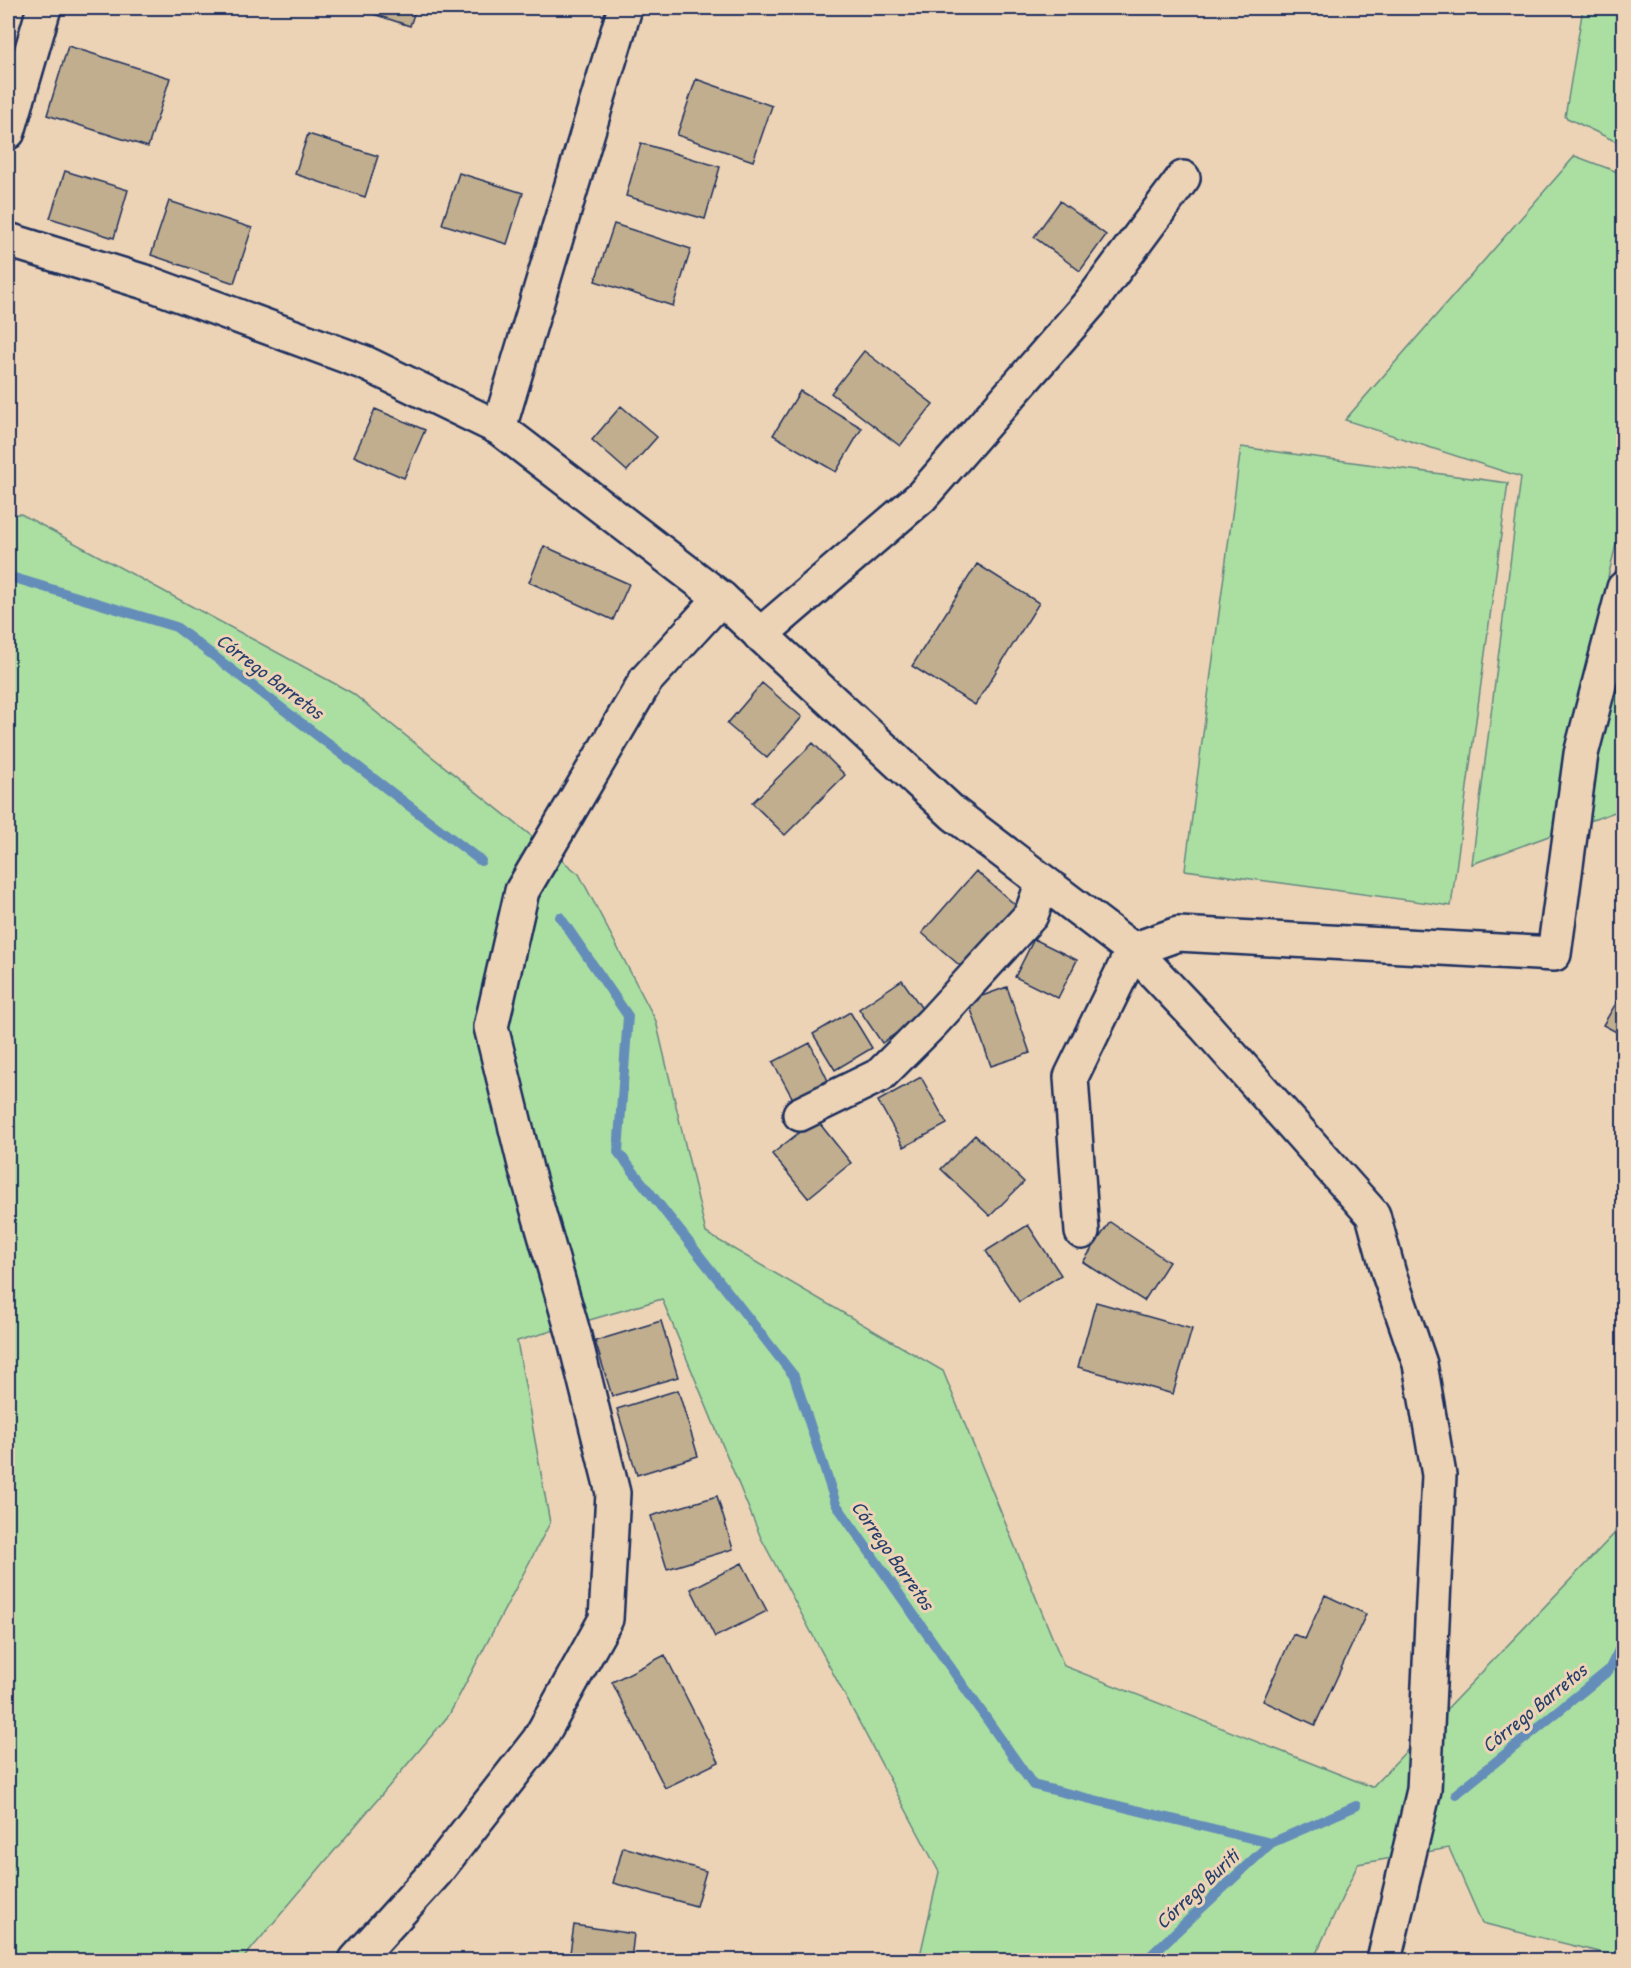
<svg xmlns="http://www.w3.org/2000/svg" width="1631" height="1968" viewBox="0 0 1631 1968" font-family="'Patrick Hand',sans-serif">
	<rect width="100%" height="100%" fill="#edd3b5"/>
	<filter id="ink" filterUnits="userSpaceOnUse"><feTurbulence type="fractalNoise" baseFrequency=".0167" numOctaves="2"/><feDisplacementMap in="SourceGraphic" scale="12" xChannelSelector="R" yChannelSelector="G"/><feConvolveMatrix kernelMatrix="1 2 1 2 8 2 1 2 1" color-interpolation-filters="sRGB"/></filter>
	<g filter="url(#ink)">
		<!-- green -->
		<path fill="#abdfa1" stroke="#638780" stroke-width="1.5" d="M1583,8h40v137l-58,-28z
			M1575,156l48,18 1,338 -16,65 15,4v228l-151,55 49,-387 -176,-57z
			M1241,447l267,36 -57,423 -266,-36z
			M8,514h13l331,179 227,181 77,147 50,212 237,138 121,295 308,121 242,-253 9,-21v445l-141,-35 -33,-75 -91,16 -45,96h-394l20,-88 -178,-334 -99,-239 -145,42 33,182 -101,192 -207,245h-234z"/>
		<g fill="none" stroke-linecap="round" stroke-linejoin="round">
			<!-- stream -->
			<path stroke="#658db9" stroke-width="10" d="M8,576l168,51 305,234
				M560,917l68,99 -10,136 176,224 42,128 197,281 238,58 85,-37
				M1456,1794l153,-124 15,-30
				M1146,1960l125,-117"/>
		</g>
		<!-- building -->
		<path fill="#c1ae8f" stroke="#1b2f5e" stroke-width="1.5" d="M355,8h61l-6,18z
			M68,46l102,32 -22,69 -101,-32z
			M696,79l76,27 -19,55 -76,-26z
			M308,134l70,22 -13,41 -70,-23z
			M641,143l79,24 -15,52 -79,-23z
			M65,171l63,19 -14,48 -64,-20z
			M459,173l64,20 -16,51 -65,-20z
			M169,201l83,27 -18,55 -83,-28z
			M1060,201l46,34 -26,36 -46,-34z
			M614,224l77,25 -18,57 -78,-25z
			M864,351l69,53 -33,42 -69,-53z
			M800,391l62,37 -26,44 -63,-37z
			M621,406l36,31 -30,34 -35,-31z
			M375,409l50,21 -21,48 -50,-22z
			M544,546l85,38 -16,36 -84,-38z
			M977,564l62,39 -64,102 -63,-39z
			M762,683l40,34 -35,41 -40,-34z
			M813,743l32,32 -60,60 -33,-32z
			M976,871l43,37 -54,62 -43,-37z
			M1034,939l43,21 -19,38 -43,-21z
			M902,980l23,33 -43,30 -23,-34z
			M1007,987l23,66 -39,13 -23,-65z
			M1624,990v46l-21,-11z
			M850,1012l22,36 -37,22 -22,-36z
			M810,1043l19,40 -35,18 -21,-39z
			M921,1077l26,47 -43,23 -26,-46z
			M816,1119l35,44 -43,35 -36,-44z
			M975,1135l49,47 -34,34 -49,-47z
			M1110,1222l59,40 -25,39 -61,-39z
			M1028,1225l33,50 -42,27 -33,-51z
			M1096,1302l96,27 -19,65 -95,-27z
			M661,1321l17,56 -66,19 -17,-55z
			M678,1390l20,66 -61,19 -20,-66z
			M717,1496l16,53 -66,20 -16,-53z
			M742,1563l25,48 -52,26 -24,-48z
			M1325,1595l41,19 -51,111 -52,-24 30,-67 12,5z
			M665,1655l54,107 -54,26 -53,-106z
			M623,1847l83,24 -10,35 -83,-23z
			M574,1925l60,9 -3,26h-62z"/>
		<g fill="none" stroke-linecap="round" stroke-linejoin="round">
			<!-- minor casing -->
			<g stroke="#1b2f5e" stroke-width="38">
				<path id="minor" d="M8,132l36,-124
					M499,428l126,-420
					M760,635l161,-138 169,-194 93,-125
					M800,1114l80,-39 52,-52 99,-108 12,-33
					M1082,1232l-11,-155 62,-127 45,-16 376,20 27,-200 43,-166
					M356,1960l79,-87 104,-133 67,-121 7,-126 -40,-161 -47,-163 -35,-142 31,-136 124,-211 75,-82"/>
			</g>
			<!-- major casing -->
			<g stroke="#1b2f5e" stroke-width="38">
				<path id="major" d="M8,240l140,43 217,80 134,65 222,170 233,216 179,136 73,77 167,188 16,59 31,90 19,111 -15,315 -40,170"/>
			</g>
			<!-- minor -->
			<use href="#minor" stroke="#edd3b5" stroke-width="33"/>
			<!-- major -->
			<use href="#major" stroke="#edd3b5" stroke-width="33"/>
		</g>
	</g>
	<g text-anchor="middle" stroke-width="6" stroke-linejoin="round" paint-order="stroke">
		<!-- water labels -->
		<g font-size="20" font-style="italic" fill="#273f6d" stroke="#edd3b5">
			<text transform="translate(270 676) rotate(37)" y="7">Córrego Barretos</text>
			<text transform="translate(893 1555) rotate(55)" y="7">Córrego Barretos</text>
			<text transform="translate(1534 1708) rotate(-39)" y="7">Córrego Barretos</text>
			<text transform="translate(1197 1889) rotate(-43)" y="7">Córrego Buriti</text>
		</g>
	</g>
	<!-- margin -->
	<rect width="1631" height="1968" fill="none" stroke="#edd3b5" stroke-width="30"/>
	<rect x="15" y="15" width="1601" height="1938" fill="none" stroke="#1b2f5e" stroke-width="2" filter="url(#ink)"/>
</svg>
